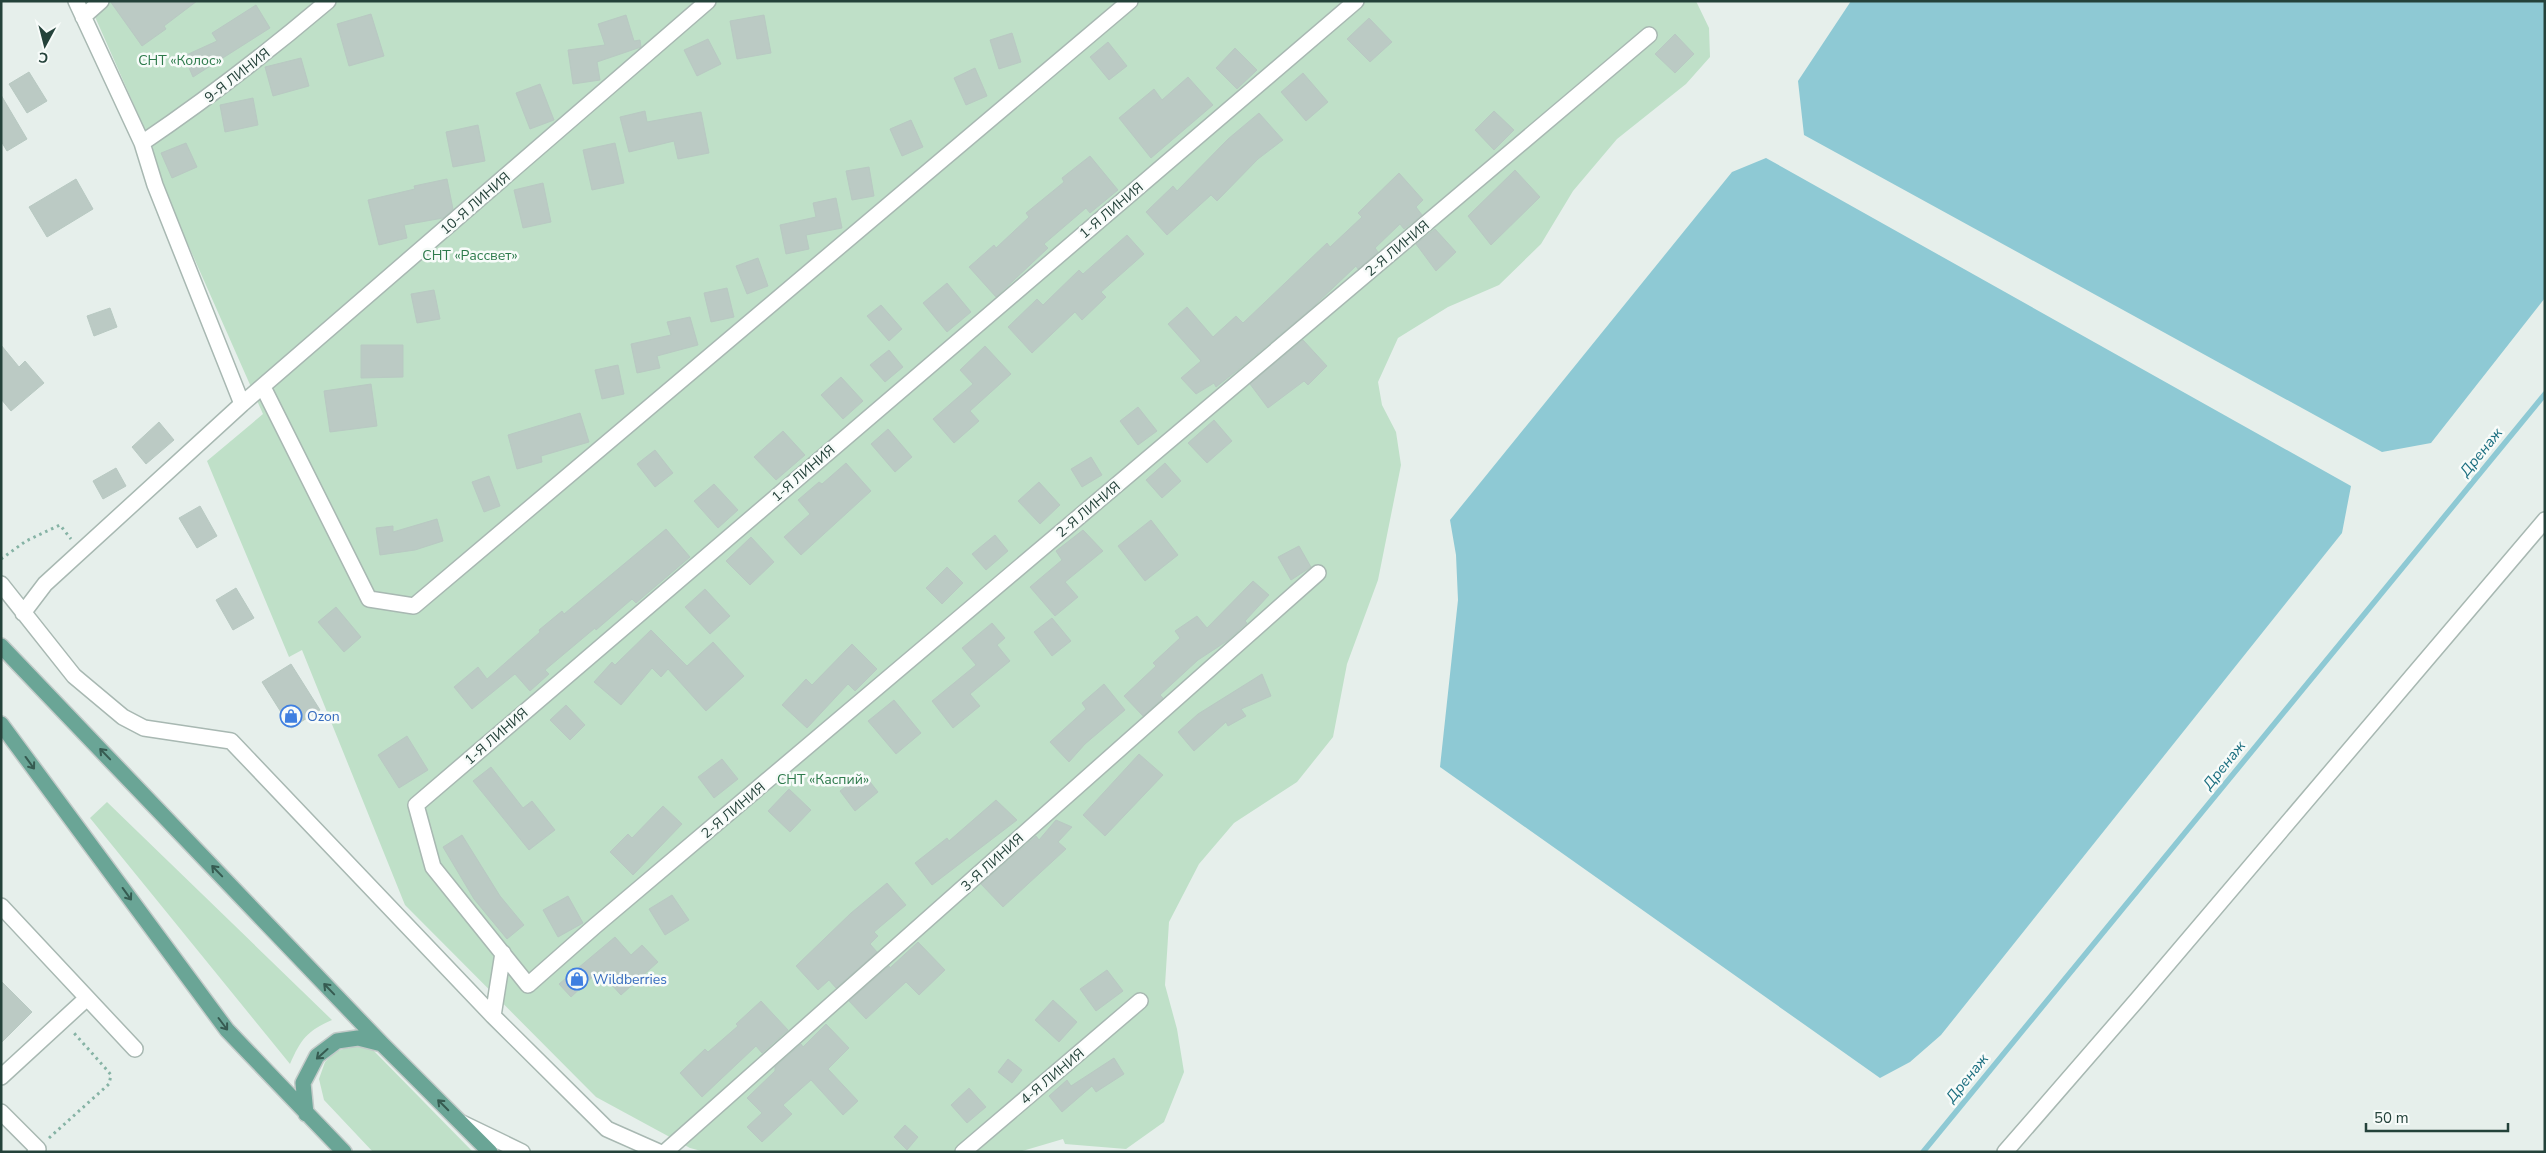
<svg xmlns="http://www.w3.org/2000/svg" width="2546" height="1153" viewBox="0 0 2546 1153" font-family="'Nunito Sans',sans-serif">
	<rect width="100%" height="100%" fill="#e6efeb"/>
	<!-- green -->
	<path fill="#bfe0c8" d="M88,1h1608l13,27 1,29 -24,27 -69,55 -44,52 -32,53 -42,41 -51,22 -50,31 -20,44 4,23 14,27 5,33 -23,115 -31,84 -14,73 -36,45 -63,41 -35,41 -30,58 -4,63 12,44 7,43 -20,50 -38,27 -61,-5 -2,-5 -44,13h-314l-15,-4 -94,-51 -191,-192 -103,-255 -13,7 -82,-196 56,-47 -111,-251 1,-15z
		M107,802l225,218c-25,11 -31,19 -42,44l-200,-246z
		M352,1046l20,3 101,103h-100l-49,-52 -5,-21 6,-17 10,-10z"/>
	<!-- water -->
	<path fill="#8ec9d4" d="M1851,1h694v297l-114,145 -49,9 -578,-317 -6,-54z
		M1766,158l585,328 -9,47 -401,502 -31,27 -30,16 -440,-311 18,-167 -2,-45 -6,-35 282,-348z"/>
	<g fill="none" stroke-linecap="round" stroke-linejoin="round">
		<!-- stream -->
		<path stroke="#8ec9d4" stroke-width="5.5" d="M1923,1152l622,-758"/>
	</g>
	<!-- building -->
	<path fill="#bbcac4" stroke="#b8c9c2" d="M110,1h87l-33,25 2,3 -24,17z
		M256,5l14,23 -77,49 -9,-21 33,-15 -5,-8z
		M371,14l13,42 -35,10 -12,-42z
		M626,15l8,26 6,-1 1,7 -44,15 3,18 -27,4 -5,-34 37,-5 -7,-21z
		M764,15l7,38 -34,6 -7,-38z
		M1369,18l23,24 -22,20 -23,-23z
		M1012,33l9,29 -22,7 -9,-29z
		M1675,34l19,20 -19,19 -20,-19z
		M708,39l13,25 -24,12 -13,-26z
		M1108,42l19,24 -18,14 -19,-23z
		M1235,48l22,22 -20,19 -21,-21z
		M301,58l8,28 -36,10 -8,-29z
		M975,68l12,28 -21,9 -12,-27z
		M29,72l18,29 -20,12 -18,-29z
		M1303,73l25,29 -22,19 -25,-29z
		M1188,77l25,28 -62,53 -32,-40 35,-29 8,11z
		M540,84l14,36 -24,9 -14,-36z
		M1,95l26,44 -20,12 -6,-10z
		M253,98l5,27 -33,7 -5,-27z
		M645,111l2,11 54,-10 8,41 -31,6 -4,-18 -45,11 -9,-35z
		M1494,111l20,19 -20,20 -19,-20z
		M1259,113l24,27 -25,19 -41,42 -6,-6 -44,40 -21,-23 27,-26 4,5 51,-52z
		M911,120l12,27 -21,9 -12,-27z
		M478,125l7,36 -32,6 -7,-35z
		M186,143l11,24 -25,11 -11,-25z
		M615,143l9,40 -32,7 -9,-40z
		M1090,156l28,34 -28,23 -4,-5 -42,36 4,4 -52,49 -27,-30 25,-22 2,3 33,-31 -3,-4 38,-31 -2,-4z
		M869,167l5,29 -22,4 -6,-29z
		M1515,170l25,27 -49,48 -23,-29z
		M1399,173l24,27 -7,7 6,8 -18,14 -4,-5 -25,24 3,4 -20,17 -2,-3 -42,40 -75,63 -23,18 -2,-4 -18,11 -15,-16 20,-17 -33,-37 19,-17 26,30 23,-21 7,7 84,-80 3,4 32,-30 -4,-4z
		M76,179l17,30 -46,28 -18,-30z
		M447,179l6,30 -10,9 -39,7 3,13 -28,7 -11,-45 47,-11 -1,-3z
		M543,183l8,39 -28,6 -9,-38z
		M836,198l6,30 -36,7 3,14 -23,5 -6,-29 36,-8 -3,-14z
		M1435,229l21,23 -20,19 -20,-27z
		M1127,235l17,19 -43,38 5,5 -24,23 -7,-8 -43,41 -24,-26 29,-28 6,6 36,-35 4,4z
		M758,258l10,28 -21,8 -11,-28z
		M947,283l24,29 -24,20 -24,-29z
		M727,288l7,29 -23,5 -7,-29z
		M434,290l6,29 -23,4 -6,-29z
		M881,305l21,24 -13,12 -22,-25z
		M110,308l7,19 -23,9 -7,-20z
		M690,317l8,28 -41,11 3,12 -23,5 -6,-29 40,-9 -4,-13z
		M1303,340l24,26 -19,19 -4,-4 -36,27 -18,-24z
		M1,345l18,22 6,-6 19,22 -33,28 -10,-12z
		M361,345h42v32l-42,1z
		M985,346l26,28 -41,37 9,10 -25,22 -21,-24 40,-35 -13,-14z
		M889,350l14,17 -18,15 -15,-17z
		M618,365l6,29 -22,5 -7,-29z
		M841,377l22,24 -20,18 -22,-24z
		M371,384l6,42 -47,6 -6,-41z
		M1138,407l19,24 -19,14 -18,-24z
		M580,413l9,29 -48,14 1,6 -25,7 -9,-34z
		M1214,420l18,21 -25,22 -19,-20z
		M159,422l15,18 -28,24 -14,-17z
		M888,429l24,28 -17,15 -24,-28z
		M783,431l22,24 -29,25 -22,-23z
		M655,450l18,23 -18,14 -18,-23z
		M1091,457l11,18 -20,12 -11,-18z
		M846,463l25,28 -70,64 -17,-18 26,-23 -12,-14 21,-18 3,2z
		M1165,463l16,18 -19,17 -16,-18z
		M116,468l10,18 -23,13 -10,-18z
		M489,476l11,30 -16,6 -12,-30z
		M1039,482l21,23 -20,19 -22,-23z
		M714,484l24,26 -20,18 -24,-27z
		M200,506l17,30 -20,12 -18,-30z
		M437,519l6,22 -28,9 -35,5 -4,-27 17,-2v6z
		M1151,520l27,35 -33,26 -27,-35z
		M666,529l24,28 -54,46 -4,-4 -36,31 -1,-2 -50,42 4,4 -19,17 -15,-17 -43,35 -18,-22 24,-20 9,12 53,-47 -1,-2 23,-19 2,3z
		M1083,530l20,21 -38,31 13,15 -23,19 -25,-29 32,-27 -6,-9z
		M995,535l13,16 -22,19 -14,-16z
		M751,537l23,25 -24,23 -24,-24z
		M1299,546l12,21 -20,13 -13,-23z
		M947,567l16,16 -21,21 -16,-16z
		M1253,581l16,14 -24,26 2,2 -20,18 -29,19 -38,35 3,3 -20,18 -19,-20 32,-30 -3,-3 27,-25 -5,-7 22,-15 10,12z
		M236,588l18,30 -21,12 -17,-30z
		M705,589l25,27 -20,18 -25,-27z
		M336,607l25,30 -17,15 -26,-30z
		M1052,618l19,23 -19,15 -18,-24z
		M992,623l13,15 -8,7 13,16 -40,33 10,12 -27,22 -21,-27 44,-36 -14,-17z
		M651,630l36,36 26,-24 31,34 -38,35 -38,-42 -7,8 -9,-9 -31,37 -27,-23 18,-20 3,3z
		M852,644l25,25 -22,22 -7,-7 -41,44 -25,-23 24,-26 6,6z
		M291,664l29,46 -29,18 -29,-46z
		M1262,674l9,22 -30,13 5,7 -18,10 -2,-4 -32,29 -16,-19 20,-18z
		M1104,684l21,26 -40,34 -16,18 -19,-20 36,-33 -4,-6z
		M894,700l27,33 -25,21 -28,-33z
		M566,705l19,20 -15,15 -20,-20z
		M407,736l21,34 -29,18 -21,-33z
		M1139,754l24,21 -58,61 -22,-21z
		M722,759l16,20 -24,19 -16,-21z
		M491,767l32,41 9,-7 23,29 -26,20 -56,-69z
		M863,773l15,19 -23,19 -15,-20z
		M789,789l22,21 -21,22 -22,-21z
		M996,800l21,20 -85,65 -17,-22 32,-25 2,3z
		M663,806l19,18 -49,51 -23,-23 18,-18 4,4z
		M1056,820l16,7 -14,15 8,7 -63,58 -22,-23 55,-48 3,4z
		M462,835l38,61 24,29 -17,14 -33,-40 -31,-52z
		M887,883l19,22 -32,27 4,4 -8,8 7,8 -41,36 -7,-8 -11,10 -22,-24 55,-53z
		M672,895l17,25 -24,15 -16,-26z
		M568,896l15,27 -25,14 -15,-27z
		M615,937l16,18 11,-10 16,17 -37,33 -22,-24 -28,26 -12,-13z
		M918,942l27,28 -26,25 -13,-13 -40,37 -17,-18 40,-35 1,2z
		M1107,970l16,21 -27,20 -16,-22z
		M1,981l31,31 -31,31z
		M1053,1000l24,22 -18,20 -24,-22z
		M761,1001l27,29 -26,23 -6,-7 -54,51 -22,-24 25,-24 3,3 30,-26 -2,-2z
		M826,1024l23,24 -21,21 30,32 -15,14 -32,-35 -28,25 9,9 -30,28 -15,-15 15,-14 -15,-15 28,-27v-4l26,-23 2,3z
		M1114,1058l10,16 -28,18 -4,-6 -30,26 -13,-16 18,-16 4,6z
		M1008,1059l14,11 -10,13 -14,-11z
		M969,1088l17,19 -19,16 -16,-18z
		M905,1125l13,12 -11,13 -13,-13z"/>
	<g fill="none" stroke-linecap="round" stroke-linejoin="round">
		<!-- minor casing -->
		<g stroke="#a8b8b2" stroke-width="18">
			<path id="minor" d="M76,1l66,142 13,42 87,219
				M1356,1l-940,804 17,62 95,118 67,-59 1054,-891
				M83,17l18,-16
				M142,143c65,-44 126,-91 186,-142
				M263,387l106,212 45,7 716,-605
				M1,584l73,92 49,41 21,11 87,13 262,275 114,113 52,23
				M23,613l22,-29 197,-180 466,-403
				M1,906l134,143
				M493,1016l10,-63
				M1,1077l86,-79
				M1,1112l37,37 -3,3
				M462,1123l60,29
				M665,1152l653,-579
				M963,1152l177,-151
				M2005,1152l132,-152 408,-480"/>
		</g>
		<!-- major casing -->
		<g stroke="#c2cac8" stroke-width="18">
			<path id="major" d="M1,646l381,398 108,108
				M1,724l226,306 117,122
				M306,1114l-3,-31 14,-27 20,-15 21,-3 24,6"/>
		</g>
		<!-- path -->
		<path stroke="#86b3a5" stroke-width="3" stroke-dasharray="2.5 4" stroke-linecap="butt" d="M1,559l25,-18 34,-16 11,14
			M49,1138l60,-54 2,-9 -4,-5 -33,-37"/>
		<!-- minor -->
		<use href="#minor" stroke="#fff" stroke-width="15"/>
		<!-- major -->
		<use href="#major" stroke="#6aa596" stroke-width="15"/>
	</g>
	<!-- one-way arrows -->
	<defs><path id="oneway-shaft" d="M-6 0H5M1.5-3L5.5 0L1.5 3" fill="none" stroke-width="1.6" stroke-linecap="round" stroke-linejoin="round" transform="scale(1.25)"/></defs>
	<g stroke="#365b51">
		<use href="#oneway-shaft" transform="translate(105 754) rotate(-134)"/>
		<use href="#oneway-shaft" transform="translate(30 763) rotate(54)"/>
		<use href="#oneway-shaft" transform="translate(217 871) rotate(-134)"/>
		<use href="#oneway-shaft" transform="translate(127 894) rotate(54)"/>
		<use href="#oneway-shaft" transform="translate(329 989) rotate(-134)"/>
		<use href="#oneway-shaft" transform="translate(223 1024) rotate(53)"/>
		<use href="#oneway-shaft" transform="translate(322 1054) rotate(138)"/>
		<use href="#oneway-shaft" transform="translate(443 1105) rotate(-135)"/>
	</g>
	<!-- icons -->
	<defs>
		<g id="shop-ring" transform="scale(1.125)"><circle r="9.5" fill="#f7fbf9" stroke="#3f7fe0" stroke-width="1.5"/><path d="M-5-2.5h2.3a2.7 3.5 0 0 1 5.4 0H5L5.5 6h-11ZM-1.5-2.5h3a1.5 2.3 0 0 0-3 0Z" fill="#3f7fe0"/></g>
	</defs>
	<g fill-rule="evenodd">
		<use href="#shop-ring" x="291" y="716"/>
		<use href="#shop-ring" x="577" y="979"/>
	</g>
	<g text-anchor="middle" stroke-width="5" stroke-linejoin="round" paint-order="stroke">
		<!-- park labels -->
		<g font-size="14" fill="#2d7a4b" stroke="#f7fbf9">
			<text x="180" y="65">СНТ «Колос»</text>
			<text x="470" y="260">СНТ «Рассвет»</text>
			<text x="823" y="784">СНТ «Каспий»</text>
		</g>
		<!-- street labels -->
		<g font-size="14" fill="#24423a" stroke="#f7fbf9">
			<text transform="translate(237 75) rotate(-38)" y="5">9-Я ЛИНИЯ</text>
			<text transform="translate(475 203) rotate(-41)" y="5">10-Я ЛИНИЯ</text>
			<text transform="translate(1111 210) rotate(-40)" y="5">1-Я ЛИНИЯ</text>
			<text transform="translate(1397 248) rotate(-40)" y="5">2-Я ЛИНИЯ</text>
			<text transform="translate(803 473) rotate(-41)" y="5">1-Я ЛИНИЯ</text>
			<text transform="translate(1088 509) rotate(-40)" y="5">2-Я ЛИНИЯ</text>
			<text transform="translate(496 736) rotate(-41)" y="5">1-Я ЛИНИЯ</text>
			<text transform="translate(733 810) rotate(-40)" y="5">2-Я ЛИНИЯ</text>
			<text transform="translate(992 862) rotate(-42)" y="5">3-Я ЛИНИЯ</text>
			<text transform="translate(1052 1076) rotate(-40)" y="5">4-Я ЛИНИЯ</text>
		</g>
		<!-- shop labels -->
		<g font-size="14" fill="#366cbe" stroke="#f7fbf9" text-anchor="start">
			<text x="307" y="721">Ozon</text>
			<text x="593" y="984">Wildberries</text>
		</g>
		<!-- water labels -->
		<g font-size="15" font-style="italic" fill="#1c6f80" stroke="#f7fbf9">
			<text transform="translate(2481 452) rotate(-51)" y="5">Дренаж</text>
			<text transform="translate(2224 765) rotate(-51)" y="5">Дренаж</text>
			<text transform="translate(1967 1078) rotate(-51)" y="5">Дренаж</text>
		</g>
	</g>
	<!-- border -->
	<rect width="2546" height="1153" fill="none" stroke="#24423a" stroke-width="5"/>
	<!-- north arrow -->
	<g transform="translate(45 45) rotate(187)" stroke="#f7fbf9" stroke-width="4" paint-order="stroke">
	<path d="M0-4L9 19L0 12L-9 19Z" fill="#24423a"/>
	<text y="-8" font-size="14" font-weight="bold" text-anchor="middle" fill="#24423a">С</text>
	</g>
	<!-- scale -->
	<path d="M2366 1123v8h142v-8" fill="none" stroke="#24423a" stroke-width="2.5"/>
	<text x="2374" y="1123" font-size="15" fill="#24423a" stroke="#f7fbf9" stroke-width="4" paint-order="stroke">50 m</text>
</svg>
